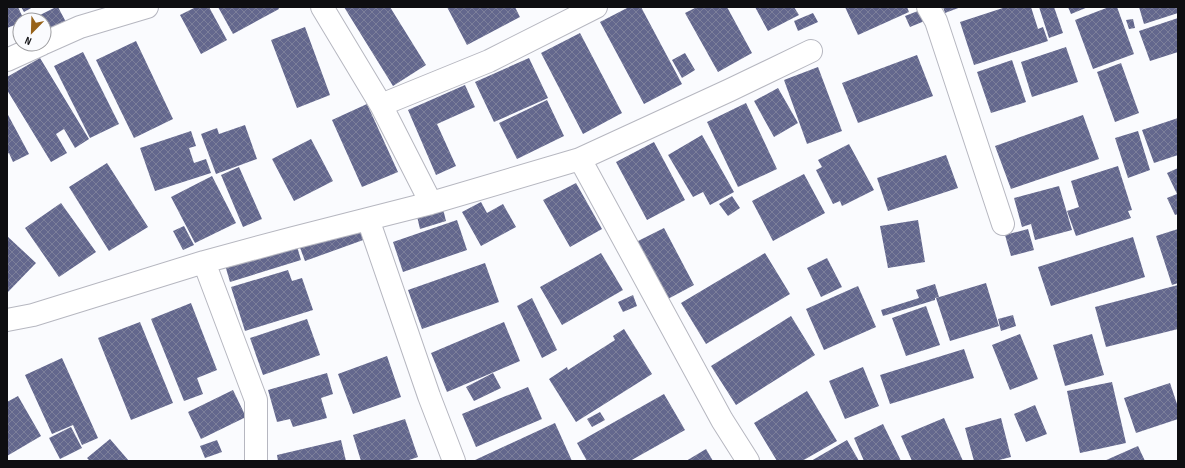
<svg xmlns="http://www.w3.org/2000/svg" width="1185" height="468" viewBox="0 0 1185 468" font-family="'Sofia Sans Condensed',sans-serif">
	<defs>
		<pattern id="building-cross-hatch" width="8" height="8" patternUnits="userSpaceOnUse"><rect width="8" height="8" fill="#63678d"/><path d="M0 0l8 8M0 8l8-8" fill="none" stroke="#7c7f9a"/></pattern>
	</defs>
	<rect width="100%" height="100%" fill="#fafbfe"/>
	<!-- building -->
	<path fill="url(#building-cross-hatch)" d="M7,7h11l6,13h-4v3l-13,5z
		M21,7h12l-9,5z
		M56,7h2l9,17 -23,12v-16h-14z
		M196,7h13l18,33 -26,14 -21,-39z
		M218,7h60l1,2 -46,25z
		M344,7h46l36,58 -33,21z
		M447,7h68l5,10 -53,28z
		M629,7h12l41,77 -38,20 -44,-82z
		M697,7h30l25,46 -34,19 -33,-59z
		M755,7h39l5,8 -31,16z
		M845,7h62l2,5 -51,23z
		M943,7h18l-16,6z
		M1006,7h25l7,22 5,-2 5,14 -74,24 -14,-43z
		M1039,7h15l9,26 -14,5z
		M1068,7h20l-17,7z
		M1109,7h8l17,47 -41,15 -18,-49z
		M1139,7h39v6l-34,11z
		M923,9l4,11 -17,7 -5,-11z
		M813,13l5,9 -20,9 -4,-10z
		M1178,18v34l-28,9 -11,-30z
		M1133,19l2,9 -6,1 -3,-9z
		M305,27l25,68 -33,13 -26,-68z
		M580,33l42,80 -39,21 -42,-81z
		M136,41l37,78 -39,19 -38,-78z
		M1066,47l12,35 -46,15 -11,-35z
		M83,52l36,72 -29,14 -36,-72z
		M685,53l10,17 -13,8 -10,-18z
		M917,55l16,41 -75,27 -16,-40z
		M40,58l49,81 -14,9 -11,-19 -8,5 11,19 -16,9 -44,-72v-13z
		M529,58l19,40 -54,24 -19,-40z
		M1012,60l14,42 -35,11 -14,-41z
		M1121,63l18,50 -24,9 -18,-50z
		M818,67l24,64 -35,13 -23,-64z
		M465,85l10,22 -38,17 19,42 -20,9 -28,-65z
		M778,88l20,35 -24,14 -20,-36z
		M547,100l17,36 -47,23 -18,-36z
		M746,103l31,66 -39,18 -31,-65z
		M367,104l31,68 -36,15 -30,-67z
		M7,113l22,41 -16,8 -4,-9 -2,1z
		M1083,115l16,44 -88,30 -16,-43z
		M1178,118v37l-24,8 -12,-33z
		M245,125l12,34 -41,15 -15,-40 16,-6 2,6z
		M191,131l5,15 -7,2 5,15 12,-4 5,14 -56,18 -15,-43z
		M1138,131l12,39 -22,8 -13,-40z
		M702,135l32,57 -24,13 -7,-13 -10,5 -25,-42z
		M311,139l22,42 -39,20 -22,-42z
		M654,142l31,58 -38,20 -31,-58z
		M849,144l25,46 -32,16 -2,-5 -7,3 -17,-34 6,-3 -4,-7z
		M946,155l12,33 -70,23 -11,-33z
		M107,163l41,64 -39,24 -40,-64z
		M1118,166l14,44 -4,1 3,7 -55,18 -9,-25 12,-4 -8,-26z
		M239,167l23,52 -19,8 -22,-52z
		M1178,168v46l-3,1 -8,-17 10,-4 -10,-21z
		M804,174l21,39 -52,28 -21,-40z
		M212,176l24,47 -41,20 -24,-46z
		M576,183l26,46 -32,18 -27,-47z
		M1059,186l13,44 -37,10 -4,-16 -9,3 -8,-29z
		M732,196l8,12 -12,8 -9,-12z
		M481,202l6,11 16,-9 13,23 -35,19 -19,-34z
		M61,203l35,49 -37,25 -34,-49z
		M442,205l4,16 -26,8 -4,-17z
		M457,220l10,30 -64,22 -10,-30z
		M918,220l7,42 -37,6 -8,-42z
		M361,223l5,16 -61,22 -6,-16z
		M184,226l10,19 -11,5 -10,-19z
		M664,228l30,57 -28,15 -30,-58z
		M1028,229l6,21 -23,6 -6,-21z
		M1178,229v54l-6,2 -16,-49z
		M7,236l29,27 -29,30z
		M1133,237l12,40 -94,29 -13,-39z
		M296,243l5,17 -71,22 -5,-17z
		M601,253l22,37 -61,35 -22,-38z
		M765,253l25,41 -84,50 -25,-41z
		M827,258l15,29 -21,10 -14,-29z
		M485,263l14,39 -77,27 -14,-39z
		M288,270l4,11 10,-3 11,32 -68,21 -14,-44z
		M986,283l13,43 -49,15 -14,-43z
		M935,284l4,13 -4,1v2l-52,16 -2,-6 38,-12 -3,-8z
		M1178,285v44l-72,18 -11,-40z
		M858,286l18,41 -52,23 -18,-41z
		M633,295l4,11 -14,6 -5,-10z
		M532,298l25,52 -15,8 -25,-52z
		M191,303l26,67 -20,8 6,16 -19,7 -33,-82z
		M926,306l14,39 -34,11 -14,-38z
		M1013,315l3,11 -15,5 -3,-12z
		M791,316l24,39 -79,50 -25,-39z
		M307,319l13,36 -57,20 -13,-37z
		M140,322l33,81 -42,17 -33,-82z
		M504,322l16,39 -73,31 -16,-39z
		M624,329l28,45 -76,48 -27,-43 18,-12 1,3 47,-30 -2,-4z
		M1020,334l18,45 -28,11 -18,-45z
		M1092,334l12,41 -39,11 -12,-41z
		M964,349l10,29 -84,26 -10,-29z
		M387,356l14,41 -48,17 -15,-40z
		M62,358l36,80 -16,7 -9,-20 -21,9 -27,-59z
		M863,367l16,39 -34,13 -16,-38z
		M327,373l6,21 -12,4 6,20 -34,9 -3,-8 -13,3 -9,-32z
		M493,373l8,15 -27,13 -8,-14z
		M1112,382l14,61 -46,10 -13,-62z
		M1170,383l8,24v12l-42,14 -12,-35z
		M528,387l14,32 -66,28 -14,-33z
		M233,390l13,27 -45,22 -13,-27z
		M807,391l30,50 -35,20h-25l-23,-38z
		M664,394l21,36 -55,31h-43l-10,-18z
		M18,396l23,40 -34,20v-54z
		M1035,405l12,29 -21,8 -12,-28z
		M600,412l5,8 -13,7 -5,-8z
		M944,418l19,43h-51l-11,-25z
		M1001,418l10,39 -16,4h-21l-9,-33z
		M405,419l13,38 -12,4h-45l-8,-26z
		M555,423l17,38h-96l-1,-1z
		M883,424l18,37h-37l-10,-23z
		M71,427l11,21 -22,11 -11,-21z
		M110,439l19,22h-39l-3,-3z
		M217,440l5,12 -17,6 -5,-12z
		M341,440l5,21h-68l-1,-6z
		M847,440l12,21h-48z
		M1138,446l7,15h-41z
		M706,449l7,12h-27z"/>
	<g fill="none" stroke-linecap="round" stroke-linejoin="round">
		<!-- street casing -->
		<g stroke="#b6b7c0" stroke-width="24">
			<path id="street" d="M322,7l59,98 50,98
				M928,7l8,14 67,203
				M44,43l36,-16 67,-20
				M7,60l35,-16
				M381,105l108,-44 107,-54
				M580,159l142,261 26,41
				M368,219l61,177 25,65
				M204,262l52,138v61
				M7,320l26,-5 171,-53 89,-24 138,-35 149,-44 150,-69 81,-39"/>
		</g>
		<!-- street -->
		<use href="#street" stroke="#fff" stroke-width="22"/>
	</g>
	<!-- border -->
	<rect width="1185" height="468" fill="none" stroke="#0e0e11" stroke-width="16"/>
	<!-- north arrow -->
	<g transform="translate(32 32) rotate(203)"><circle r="19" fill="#fafbfe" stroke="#9c9c9f"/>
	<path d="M0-3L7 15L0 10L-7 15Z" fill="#976219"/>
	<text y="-6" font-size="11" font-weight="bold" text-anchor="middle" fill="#0e0e11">N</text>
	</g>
</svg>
